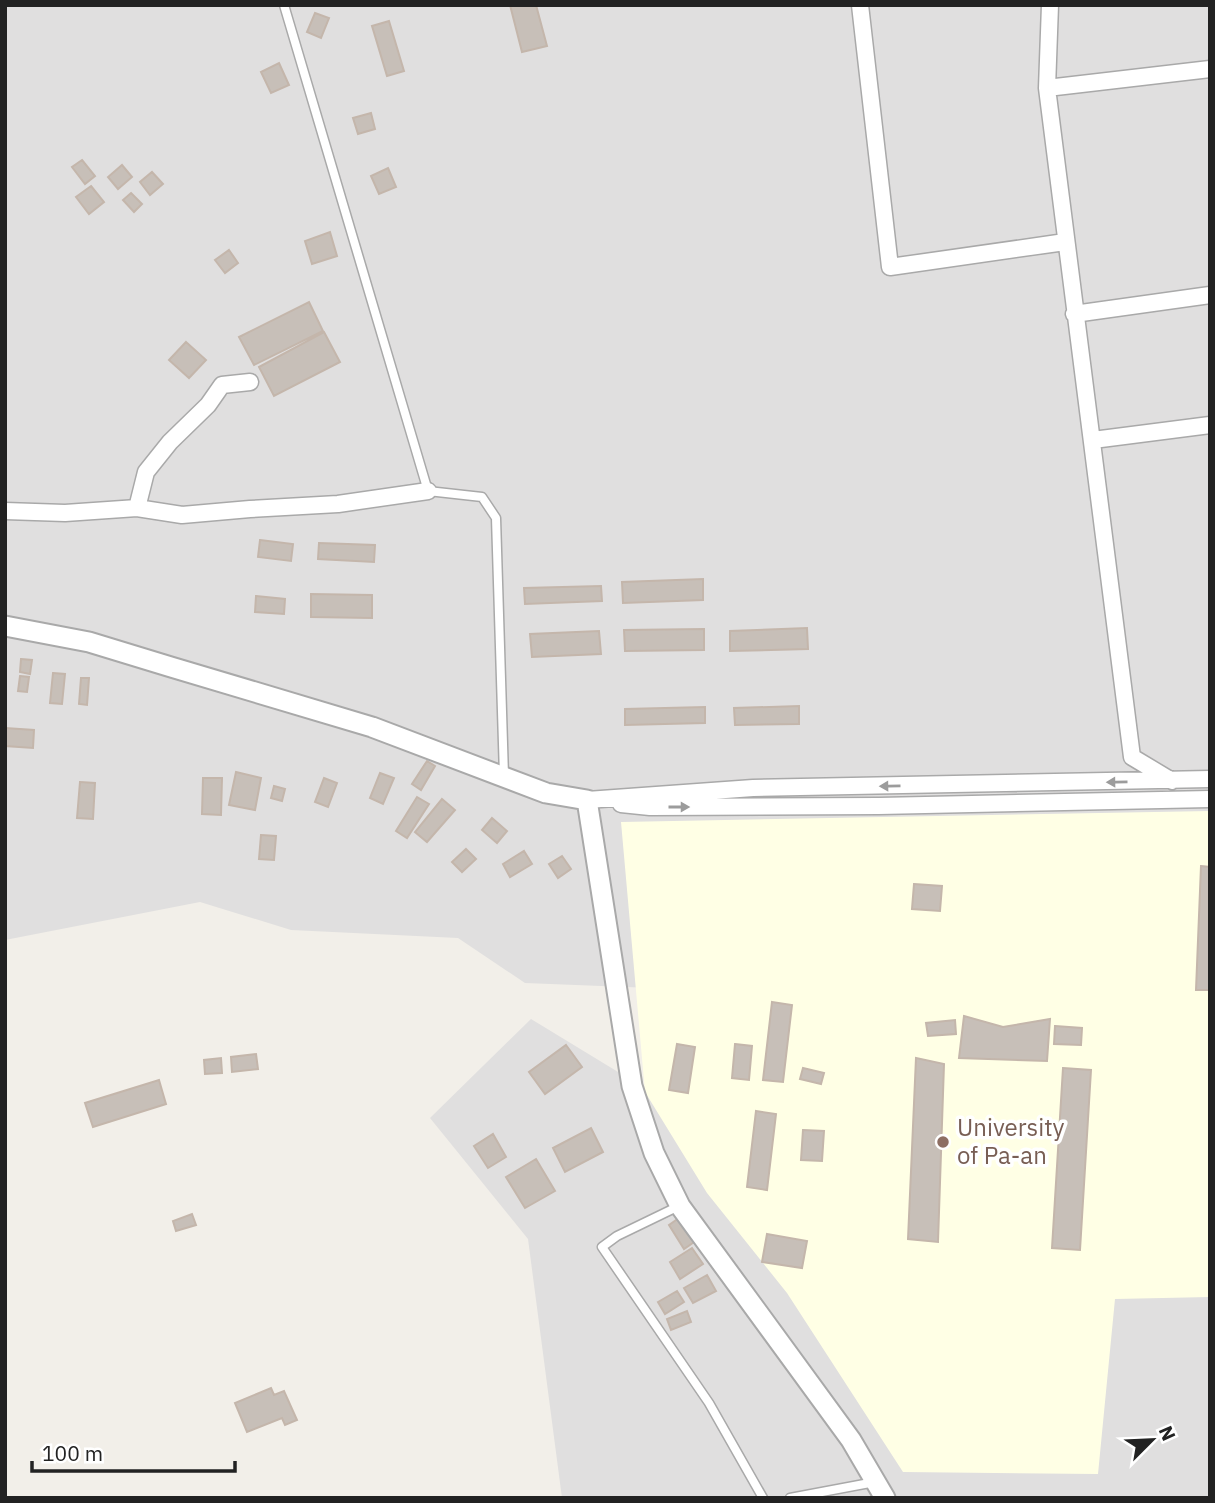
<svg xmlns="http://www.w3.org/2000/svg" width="1215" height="1503" viewBox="0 0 1215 1503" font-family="'IBM Plex Sans',sans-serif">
	<rect width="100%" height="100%" fill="#f2efe9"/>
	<!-- residential -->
	<path fill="#e0dfdf" d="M5,5h1205v1493h-648l-34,-259 -98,-121 101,-99 115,70 6,-101 -127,-5 -67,-45 -167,-8 -91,-28 -195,38z"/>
	<!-- education -->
	<path fill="#ffffe5" d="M1210,811v486l-95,2 -17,175 -195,-2 -116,-179 -80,-100 -62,-101 -24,-270z"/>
	<!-- building -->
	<path fill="#c7bfb8" stroke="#c4b6ab" stroke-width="2" d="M510,5h26l11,41 -25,6z
		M315,13l14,5 -8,20 -14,-6z
		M389,21l15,50 -17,5 -15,-50z
		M279,63l10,22 -18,8 -10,-21z
		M371,113l4,16 -17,5 -5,-16z
		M82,160l13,16 -10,8 -13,-17z
		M122,165l10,12 -14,12 -10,-12z
		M388,168l8,19 -17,7 -8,-18z
		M152,172l11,12 -13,11 -10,-13z
		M91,186l13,16 -15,12 -13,-17z
		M131,193l11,11 -8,8 -11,-12z
		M330,232l7,24 -25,8 -7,-23z
		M229,250l9,13 -13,10 -10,-13z
		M309,302l14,29 -69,34 -15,-28z
		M324,332l16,30 -66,34 -15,-29z
		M186,342l20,18 -17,18 -20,-18z
		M260,540l33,4 -2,17 -33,-4z
		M319,543l56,2 -1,17 -56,-3z
		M703,579v21l-80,3 -1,-21z
		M601,586l1,15 -77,3 -1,-16z
		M311,594l61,1v23l-61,-1z
		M256,596l29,3 -1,15 -29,-2z
		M807,628l1,21 -78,2v-20z
		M704,629v21l-79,1 -1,-21z
		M599,631l2,23 -69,3 -2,-23z
		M21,659l11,1 -2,14 -10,-2z
		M53,673l12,1 -3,30 -12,-1z
		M20,676l9,1 -2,15 -9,-1z
		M81,678h8l-2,27 -8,-1z
		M799,706v18l-64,1 -1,-17z
		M705,707v16l-80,2v-16z
		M5,728l29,2 -1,18 -28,-2z
		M427,761l8,5 -14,24 -9,-6z
		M236,772l25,6 -6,32 -26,-5z
		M380,773l14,5 -11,26 -13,-6z
		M203,778h19l-1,37 -19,-1z
		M324,778l13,5 -9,24 -13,-5z
		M80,782l15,1 -2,36 -16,-1z
		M274,786l11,3 -3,12 -11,-3z
		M417,797l12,7 -22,34 -11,-7z
		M442,799l13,11 -28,32 -12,-10z
		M492,818l15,13 -10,12 -15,-13z
		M261,835l15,1 -2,24 -15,-1z
		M466,849l10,10 -14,13 -10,-10z
		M524,851l8,13 -22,13 -7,-13z
		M562,856l9,13 -13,9 -9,-14z
		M1201,866l9,1v123h-14z
		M914,884l28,2 -2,25 -28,-2z
		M772,1002l20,3 -9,77 -20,-2z
		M964,1016l39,11 47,-8 -3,42 -88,-3z
		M955,1020l1,14 -28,2 -2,-13z
		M1055,1026l27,2 -1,17 -27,-1z
		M677,1044l18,3 -7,46 -19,-3z
		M735,1044l17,2 -3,34 -17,-2z
		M566,1045l16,22 -37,27 -16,-22z
		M256,1054l2,15 -26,3 -1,-15z
		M221,1058l1,15 -17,1 -1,-14z
		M916,1058l28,6 -6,178 -30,-3z
		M803,1068l21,5 -3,11 -21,-5z
		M1063,1068l28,2 -11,180 -28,-2z
		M159,1080l7,24 -73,23 -8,-24z
		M756,1111l20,3 -9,76 -20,-3z
		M591,1128l12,24 -38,20 -12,-24z
		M803,1130l21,1 -2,30 -21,-1z
		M493,1134l13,23 -18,11 -14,-22z
		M536,1159l19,32 -30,17 -19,-31z
		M192,1214l4,11 -20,6 -3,-10z
		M682,1216l15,24 -13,9 -15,-24z
		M767,1234l40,7 -5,27 -40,-6z
		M692,1248l11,16 -23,15 -10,-17z
		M707,1275l9,16 -23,12 -9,-15z
		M677,1291l7,11 -19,12 -7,-12z
		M687,1311l4,11 -20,8 -4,-11z
		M271,1388l3,7 10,-4 13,29 -12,5 -3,-7 -35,14 -12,-29z"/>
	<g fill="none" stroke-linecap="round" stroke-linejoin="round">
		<!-- service casing -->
		<g stroke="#a9a9a9" stroke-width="11">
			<path id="service" d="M284,5l144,486 54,6 14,21 8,258
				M679,1206l-62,30 -15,11 107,156 54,95
				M790,1498l85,-16"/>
		</g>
		<!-- minor casing -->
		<g stroke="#a9a9a9" stroke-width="19">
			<path id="minor" d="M860,5l30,262 175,-25
				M1050,5l-3,83 85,669 40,24
				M1047,88l163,-19
				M1074,314l136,-19
				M1093,440l117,-15
				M137,508l9,-36 24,-30 38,-37 14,-20 28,-3
				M5,511l60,2 72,-5 45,7 68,-6 88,-5 90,-13
				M587,800l166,-12 457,-9
				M621,804l29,3 229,-1 331,-7"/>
		</g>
		<!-- tertiary casing -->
		<g stroke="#a9a9a9" stroke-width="23">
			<path id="tertiary" d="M5,626l84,16 82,25 201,60 174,66 41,7 45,286 22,67 26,53 171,234 34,58"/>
		</g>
		<!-- service -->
		<use href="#service" stroke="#fff" stroke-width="8"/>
		<!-- minor -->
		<use href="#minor" stroke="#fff" stroke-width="16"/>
		<!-- tertiary -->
		<use href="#tertiary" stroke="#fff" stroke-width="19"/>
	</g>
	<!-- one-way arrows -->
	<defs><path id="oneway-solid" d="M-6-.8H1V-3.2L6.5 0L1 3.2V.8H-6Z" transform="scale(1.75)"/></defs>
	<g fill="#9c9c9c">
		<use href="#oneway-solid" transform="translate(1117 782) rotate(179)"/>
		<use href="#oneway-solid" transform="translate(890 786) rotate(179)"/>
		<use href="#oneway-solid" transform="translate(679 807)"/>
	</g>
	<!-- markers -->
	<circle fill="#8d6e63" stroke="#fff" stroke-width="2.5" cx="943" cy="1142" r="7"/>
	<g text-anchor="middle" stroke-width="7" stroke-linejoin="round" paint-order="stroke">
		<!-- education labels -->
		<g font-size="24" fill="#785e54" stroke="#fff" text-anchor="start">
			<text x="957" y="1136">University<tspan x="957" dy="28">of Pa-an</tspan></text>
		</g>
	</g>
	<!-- border -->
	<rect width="1215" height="1503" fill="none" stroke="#222222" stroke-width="14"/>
	<!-- north arrow -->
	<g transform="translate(1152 1440) rotate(66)" stroke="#ffffff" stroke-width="5" paint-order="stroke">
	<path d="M0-5L12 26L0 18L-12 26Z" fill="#222222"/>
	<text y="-10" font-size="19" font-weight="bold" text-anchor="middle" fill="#222222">N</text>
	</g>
	<!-- scale -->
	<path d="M32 1461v10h203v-10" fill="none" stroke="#222222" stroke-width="3.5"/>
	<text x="42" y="1461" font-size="21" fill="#222222" stroke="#ffffff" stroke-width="5" paint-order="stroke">100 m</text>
</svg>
